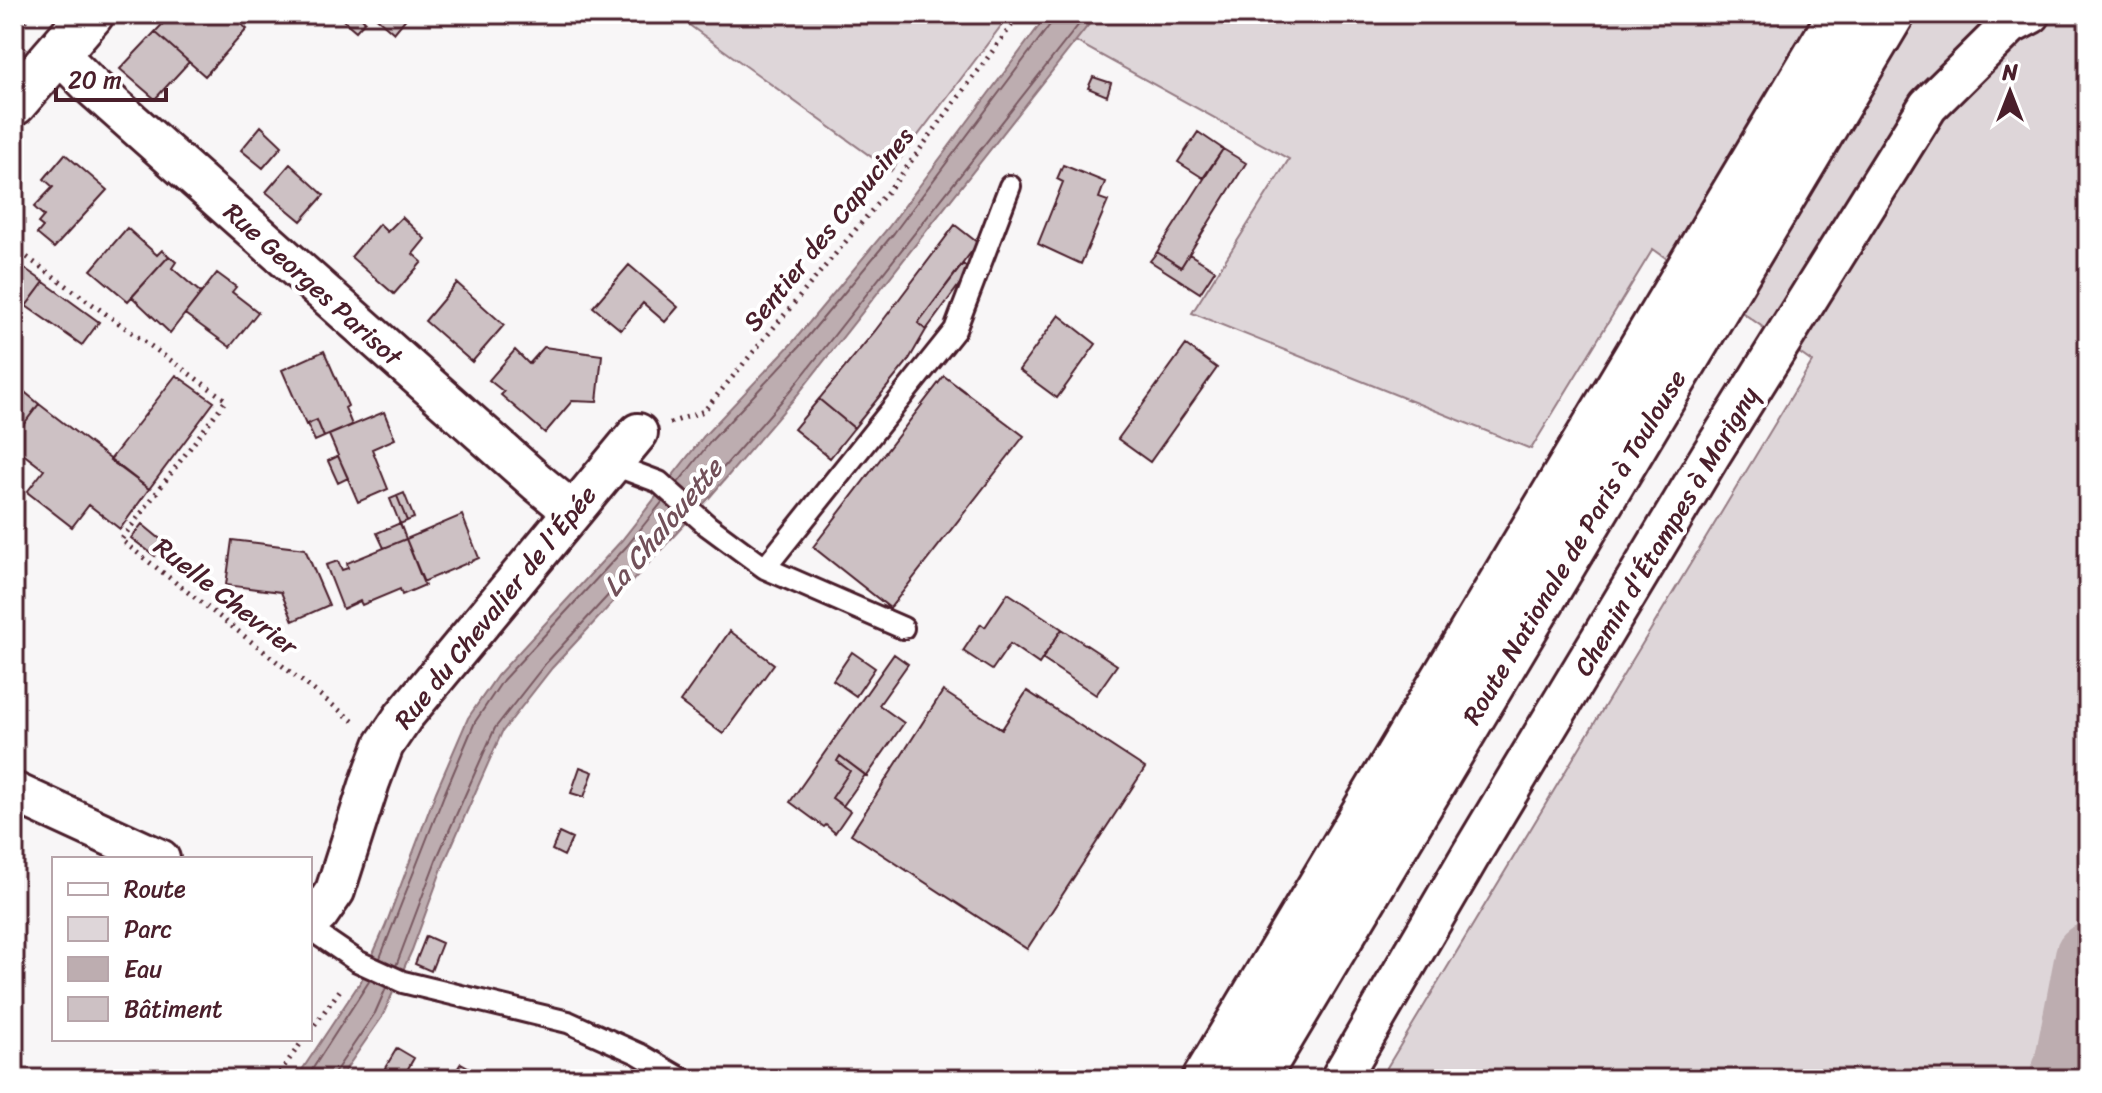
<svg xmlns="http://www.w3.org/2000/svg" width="2102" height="1093" viewBox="0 0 2102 1093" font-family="Sriracha,sans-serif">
	<rect width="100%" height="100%" fill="#f8f6f7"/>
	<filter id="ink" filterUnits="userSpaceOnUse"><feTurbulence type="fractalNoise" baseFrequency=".0125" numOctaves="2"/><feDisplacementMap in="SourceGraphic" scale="16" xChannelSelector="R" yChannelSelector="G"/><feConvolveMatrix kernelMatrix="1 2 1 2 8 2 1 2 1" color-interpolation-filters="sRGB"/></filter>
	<g filter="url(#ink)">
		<!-- green -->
		<path fill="#ded6d9" stroke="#947a82" stroke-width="2" d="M674,14h336l-119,157z
			M1097,14h991v1065h-708l432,-717 -159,-113 -122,200 -339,-136 97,-154 -214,-118z"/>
		<!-- water -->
		<path fill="#bdadb0" stroke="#8f747b" stroke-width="2" d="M1048,14h49l-299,380 -89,104 -157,170 -50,64 -58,131 -32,87 -30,67 -43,62h-43l65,-98 24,-54 51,-135 32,-74 29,-42 125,-136 82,-104 89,-94 95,-114z"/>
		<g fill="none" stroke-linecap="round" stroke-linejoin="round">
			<!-- shore -->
			<path stroke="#785860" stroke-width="2" d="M678,483l33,-42 88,-94 95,-114 158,-211 2,-8
				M696,499l96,-110 295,-375
				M380,958l64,-163 31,-73 28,-42 124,-134 36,-45
				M396,966l40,-106 59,-132 51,-65 134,-146
				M306,1079l64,-99
				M333,1079l2,-7 40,-59 11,-25"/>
			<!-- river -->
			<path stroke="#bdadb0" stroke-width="66" d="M2062,1079l5,-14 21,-109"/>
		</g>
		<!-- building -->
		<path fill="#cdc1c4" stroke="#4a1f2b" stroke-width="2" d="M172,14h58l17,15 -42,47 -50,-44z
			M336,14h22l7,7 -9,10z
			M372,14h33l3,2 -14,17z
			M155,32l34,30 -34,37 -35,-30z
			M1093,77l18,6 -4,13 -19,-8z
			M261,126l21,20 -19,22 -22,-18z
			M1198,132l25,17 -20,29 -25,-16z
			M1223,149l23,14 -65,104 -24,-15z
			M65,154l42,36 -53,58 -17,-14 6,-7 -5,-4 6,-7 -10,-9 19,-20 -9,-8z
			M290,164l34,31 -23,26 -35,-29z
			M1063,165l42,17 -6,16 9,3 -27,63 -43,-20 25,-62 -6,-3z
			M402,217l23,22 -12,15 9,8 -28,32 -43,-37 28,-33 8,8z
			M955,225l23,18 -60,80 8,7 -18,31 -54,67 -35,-29 56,-68z
			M127,228l30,27 5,-5 7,6 -41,45 -37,-31z
			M1157,252l24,15 8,-13 26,16 -15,23 -50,-32z
			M169,256l7,6 -4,6 29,25 -31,40 -38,-36z
			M14,261l30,21 -18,24 -12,-10z
			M963,264l7,6 -44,60 -8,-7z
			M629,265l49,42 -13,15 -22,-19 -22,27 -28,-23z
			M217,273l19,14 -4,5 26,20 -28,35 -45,-33z
			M44,282l55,40 -17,23 -56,-39z
			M457,283l47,42 -32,37 -47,-41z
			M1059,315l37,29 -39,54 -38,-28z
			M1186,345l31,23 -67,94 -32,-23z
			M544,347l58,8 -5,47 -25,-1 -27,32 -44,-38 3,-3 -15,-12 26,-30 14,14z
			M324,351l24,55 -3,2 7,17 -28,12 -7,-17 -11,5 -24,-55z
			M176,375l38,27 -65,87 -39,-29z
			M944,376l80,60 -134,172 -77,-61z
			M15,384l24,20 -25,33v-52z
			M819,399l35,29 -24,30 -36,-29z
			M39,404l110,85 -29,40 -31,-24 -17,22 -45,-35 17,-22 -30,-23v-10z
			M384,412l11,27 -23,10 16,40 -30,13 -29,-67z
			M317,420l7,17 -9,4 -8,-17z
			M338,456l10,22 -10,5 -10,-22z
			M404,493l10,25 -7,3 -10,-25z
			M397,496l10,25 -7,3 -10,-25z
			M462,515l17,43 -56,24 -17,-43z
			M400,523l6,16 -22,9 -7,-15z
			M142,524l23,19 -10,13 -24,-18z
			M406,539l19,46 -23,10 -2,-6 -38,16 -2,-4 -17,8 -17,-44 12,-4 4,9 6,-2 -1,-5z
			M232,540l73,9 24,56 -36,16 -12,-29 -55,-7z
			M1008,593l54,36 -23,35 -29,-20 -18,26 -29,-19 18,-27 4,3z
			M1062,629l55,36 -21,30 -54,-36z
			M730,631l44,33 -51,70 -43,-32z
			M852,652l23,16 -19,28 -23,-16z
			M894,654l14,10 -29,41 25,18 -37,53 -27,-20 -3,5 13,10 -18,27 18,13 -15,22 -9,-8 -2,2 -34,-25z
			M943,691l59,38 25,-38 118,77 -118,181 -176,-115z
			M840,756l25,19 -22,31 -11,-8 18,-27 -13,-10z
			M580,767l13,5 -9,25 -13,-4z
			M559,833l13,6 -8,17 -12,-6z
			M426,936l16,7 -11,28 -16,-7z
			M397,1048l17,10 -12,21 -17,-11z
			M461,1063l28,16h-38z"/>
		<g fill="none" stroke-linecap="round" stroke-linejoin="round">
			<!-- lane casing -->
			<g stroke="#4a1f2b" stroke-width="26">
				<path id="lane" d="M611,464l48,18 49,44 57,42 138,60
					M765,568l190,-238 55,-144
					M310,929l47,32 46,21 165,40 71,32 43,25"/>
			</g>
			<!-- street casing -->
			<g stroke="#4a1f2b" stroke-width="44">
				<path id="street" d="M58,53l31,31 448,398 35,29
					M14,792l146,67
					M310,921l9,-7 16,-23 35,-109 14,-37 19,-28 235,-284
					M1340,1079l130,-223 240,-400 218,-350 82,-81 21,-11"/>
			</g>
			<!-- secondary casing -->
			<g stroke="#4a1f2b" stroke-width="50">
				<path id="secondary" d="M14,103l77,-89"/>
			</g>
			<!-- primary casing -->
			<g stroke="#4a1f2b" stroke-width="50">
				<path id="primary" d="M1205,1079l636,-1065
					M1256,1079l636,-1065"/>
			</g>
			<!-- path -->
			<path stroke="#4a1f2b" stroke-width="5" stroke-dasharray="2 6" stroke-linecap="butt" d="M14,33l17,-19
				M14,248l212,152 -105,140 236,184
				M670,423l34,-12 194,-232 122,-165
				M310,1031l33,-45
				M275,1079l29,-40"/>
			<!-- lane -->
			<use href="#lane" stroke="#fff" stroke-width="20"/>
			<!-- street -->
			<use href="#street" stroke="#fff" stroke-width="38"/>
			<!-- secondary -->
			<use href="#secondary" stroke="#fff" stroke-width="44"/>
			<!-- primary -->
			<use href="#primary" stroke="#fff" stroke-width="44"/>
		</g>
	</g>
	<g text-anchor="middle" stroke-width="8" stroke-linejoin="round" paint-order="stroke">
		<!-- street labels -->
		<g font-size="26" fill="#4a1f2b" stroke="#fff">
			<text transform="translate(828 229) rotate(-51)" y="9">Sentier des Capucines</text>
			<text transform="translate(313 284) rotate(42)" y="9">Rue Georges Parisot</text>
			<text transform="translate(1666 531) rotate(-59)" y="9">Chemin d'Étampes à Morigny</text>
			<text transform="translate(1574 547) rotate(-59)" y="9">Route Nationale de Paris à Toulouse</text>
			<text transform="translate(226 596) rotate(38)" y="9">Ruelle Chevrier</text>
			<text transform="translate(495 607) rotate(-51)" y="9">Rue du Chevalier de l'Épée</text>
		</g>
		<!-- water labels -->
		<g font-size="28" font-style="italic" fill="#72515a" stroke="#fff">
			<text transform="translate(662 527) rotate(-50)" y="10">La Chalouette</text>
		</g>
	</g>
	<!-- margin -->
	<rect width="2102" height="1093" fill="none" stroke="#fff" stroke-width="48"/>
	<rect x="24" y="24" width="2054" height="1045" fill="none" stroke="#4a1f2b" stroke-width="3" filter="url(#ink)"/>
	<!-- legend -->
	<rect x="52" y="857" width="260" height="184" fill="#ffffff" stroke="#b7a5aa" stroke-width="2"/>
	<rect x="68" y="883" width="40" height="12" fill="#ffffff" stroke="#b7a5aa" stroke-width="2"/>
	<text x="124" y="897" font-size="24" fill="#4a1f2b">Route</text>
	<rect x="68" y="917" width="40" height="24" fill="#ded6d9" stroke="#b7a5aa" stroke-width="2"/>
	<text x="124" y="937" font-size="24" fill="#4a1f2b">Parc</text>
	<rect x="68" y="957" width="40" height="24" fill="#bdadb0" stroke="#b7a5aa" stroke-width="2"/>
	<text x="124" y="977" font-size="24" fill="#4a1f2b">Eau</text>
	<rect x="68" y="997" width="40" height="24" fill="#cdc1c4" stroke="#b7a5aa" stroke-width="2"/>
	<text x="124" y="1017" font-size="24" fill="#4a1f2b">Bâtiment</text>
	<!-- north arrow -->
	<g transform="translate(2010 92)" stroke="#ffffff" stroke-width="6" paint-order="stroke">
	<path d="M0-6L14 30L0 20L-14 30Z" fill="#4a1f2b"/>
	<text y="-12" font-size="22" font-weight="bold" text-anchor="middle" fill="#4a1f2b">N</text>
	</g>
	<!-- scale -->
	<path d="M56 88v12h110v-12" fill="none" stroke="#4a1f2b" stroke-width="4"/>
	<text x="68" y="88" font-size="24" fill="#4a1f2b" stroke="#ffffff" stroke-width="6" paint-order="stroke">20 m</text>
</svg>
